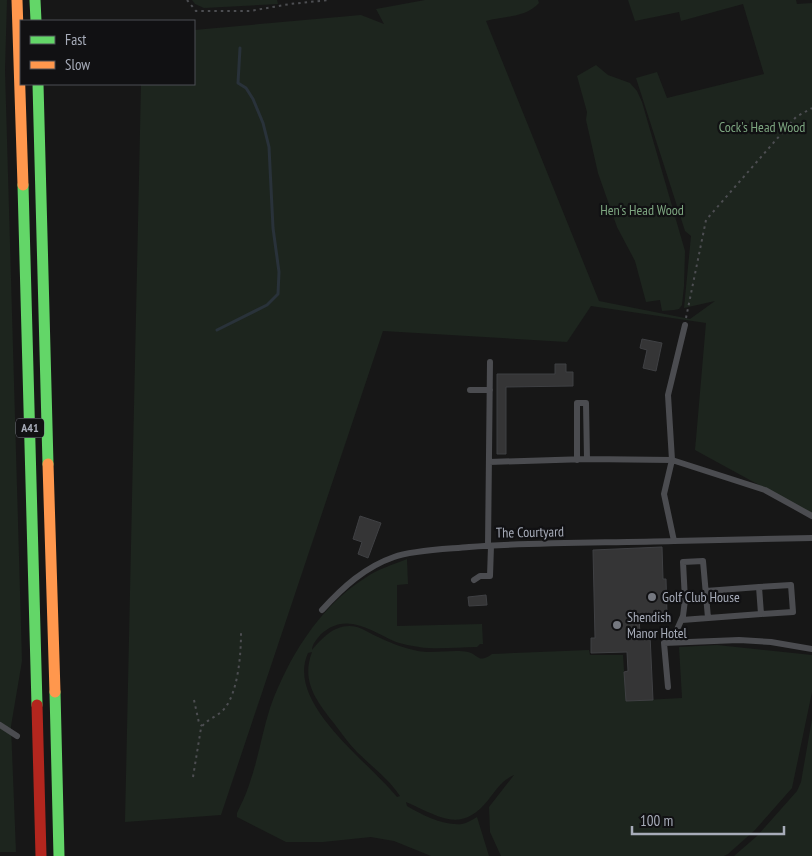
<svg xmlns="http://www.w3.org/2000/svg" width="812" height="856" viewBox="0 0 812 856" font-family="'PT Sans Narrow',sans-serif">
	<rect width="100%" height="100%" fill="#171717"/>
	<!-- green -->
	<path fill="#1d251e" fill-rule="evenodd" d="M0,0h7l-2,70 17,591 -11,65 5,126h-16z
		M192,0h85l1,4 -74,4 -9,-4z
		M425,0h113l1,3c-14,15 -35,13 -53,18l113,280 91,18 25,-18 -31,7 7,-72 -6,-5 -49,-153 21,-6 10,26 97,-24 -21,-70 -62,17 -2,-9 -44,9 -7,-21h168l1,4 15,-1v511l-117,-64 11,-127 -115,-17 -24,36 -184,-11 -162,484 -96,7 16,-738h53v-54l167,-15 23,9 -8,-15z
		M596,65l12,10 22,8 7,8 5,11 43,149 -1,35 -2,19 -3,4 -5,1 -12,1 -2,-11 -14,2 -11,-41 -18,-34 -12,-34 -7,-20 -12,-53 1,-8 -10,-36z
		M407,559l1,25 -11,1v41l85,-2 1,20h-3l-3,3c-19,0 -40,3 -58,0 -8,-1 -16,-3 -23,-5 -25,-11 -49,-31 -75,-8 -4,5 -9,10 -9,16 11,-13 25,-28 45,-23 7,2 14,7 21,10 12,6 26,11 40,14 16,3 35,-2 50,1 11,3 10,12 24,2l97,-4 1,5h33l3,46 56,-3 -3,-51 38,-2 95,10v37l-20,96 -37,42 -27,24 -4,2h-223l-11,-24 -1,-25 25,-32c-12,5 -18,15 -25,24 -28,36 -50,17 -83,3l1,4c15,9 37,20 55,18 5,-1 10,-4 15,-7l12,39h-58l-37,-15 -23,-4 -48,5h-37l-49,-25v-4c4,-9 9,-18 12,-28 9,-25 13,-52 21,-77 18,-50 49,-101 95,-130 13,-9 27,-13 42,-19zM312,652c-11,29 4,48 21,70 8,10 15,21 24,30 15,15 32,27 43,44l-3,1c-28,-35 -112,-94 -89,-144z
		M812,719v137h-78l23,-20 40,-45 4,-9z"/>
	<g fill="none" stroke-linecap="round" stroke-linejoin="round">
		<!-- stream -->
		<path stroke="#29323a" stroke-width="3" d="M217,330l50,-25 11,-11 1,-22 -6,-44 -4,-81 -6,-24 -10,-24 -7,-11 -8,-5 2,-35"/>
	</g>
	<!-- building -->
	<path fill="#353536" stroke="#3f4043" d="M642,339l20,4 -6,28 -13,-3 4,-18 -7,-2z
		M555,364h11v8h7v14l-67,1v67h-9v-80h58z
		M360,516l21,7 -13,35 -10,-4 4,-12 -9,-3z
		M662,547l1,32h3l1,35 -28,1 1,21 10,-1 3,65 -27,1 -2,-29 4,-1 -1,-19 -36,1v-15h4l-2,-88z
		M486,595l1,10 -18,1 -1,-9z"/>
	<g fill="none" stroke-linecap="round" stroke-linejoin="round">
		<!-- path -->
		<path stroke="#4d4e52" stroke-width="2" stroke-dasharray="2.5 4" stroke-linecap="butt" d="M187,0l9,11h54l40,-7 39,-4
			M686,318l20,-98 90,-103 16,-9
			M194,700l5,23 3,3
			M193,777l8,-49c5,-9 17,-11 24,-20 13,-17 16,-53 16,-75"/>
		<!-- lane -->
		<path stroke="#4b4c50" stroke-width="6" d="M685,325l-17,70 4,65 93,30 47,26
			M470,390h20
			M577,460v-57h9l1,56
			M674,541l138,-3
			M488,546l2,-184
			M474,580l6,-4h10l1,-30
			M759,587l32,-2 2,27 -32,2
			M322,610c21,-23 43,-43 72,-53 19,-7 55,-8 75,-10 68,-5 137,-4 205,-6l-10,-47 8,-34 -85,-1 -98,3
			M682,620l79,-6 -2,-27 -53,4
			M672,641l11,-25 2,-16 -2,-38 20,-1 5,57
			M668,687l-4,-44 75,-3 32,2 41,7
			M0,725l17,11"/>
		<!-- fast -->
		<path stroke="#63d668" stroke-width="11" d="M35,0l1,21
			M38,84l10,380
			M23,185l14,520
			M55,692l4,164"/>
		<!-- slow -->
		<path stroke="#ff974d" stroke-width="11" d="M17,0l6,185
			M48,464l7,228"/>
		<!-- jam -->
		<path stroke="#b3261e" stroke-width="11" d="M37,705l4,151"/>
	</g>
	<!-- markers -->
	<g fill="#757880" stroke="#111113" stroke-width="2">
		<circle cx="652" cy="597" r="5"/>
		<circle cx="617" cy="625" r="5"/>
	</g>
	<g text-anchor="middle" stroke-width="4.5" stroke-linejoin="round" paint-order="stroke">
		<!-- shield labels -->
		<rect fill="#111113" stroke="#7a7e87" stroke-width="1" x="16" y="418.5" width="28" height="19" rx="4"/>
		<g font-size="12" font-weight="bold" fill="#a7acb9">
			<text x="30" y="432">A41</text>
		</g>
		<!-- park labels -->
		<g font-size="14" fill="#7da680" stroke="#111113">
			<text x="762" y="132">Cock's Head Wood</text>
			<text x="642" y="215">Hen's Head Wood</text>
		</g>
		<!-- street labels -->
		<g font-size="14" fill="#a7acb9" stroke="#111113">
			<text transform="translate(530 532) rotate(-1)" y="5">The Courtyard</text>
		</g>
		<!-- poi labels -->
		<g font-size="14" fill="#a7acb9" stroke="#111113" text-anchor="start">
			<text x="662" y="602">Golf Club House</text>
			<text x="627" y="622">Shendish<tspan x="627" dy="16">Manor Hotel</tspan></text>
		</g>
	</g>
	<!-- legend -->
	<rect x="20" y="20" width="175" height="65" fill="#111113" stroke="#4d4f55"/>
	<rect x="30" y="36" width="25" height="8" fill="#63d668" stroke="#4d4f55"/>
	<text x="65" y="45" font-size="15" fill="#a7acb9">Fast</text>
	<rect x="30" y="61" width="25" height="8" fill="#ff974d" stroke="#4d4f55"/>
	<text x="65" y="70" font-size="15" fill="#a7acb9">Slow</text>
	<!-- scale -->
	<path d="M632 826v8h152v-8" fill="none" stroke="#a7acb9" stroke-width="2.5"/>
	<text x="640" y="826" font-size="15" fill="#a7acb9" stroke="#111113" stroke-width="4" paint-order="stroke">100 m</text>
</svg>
